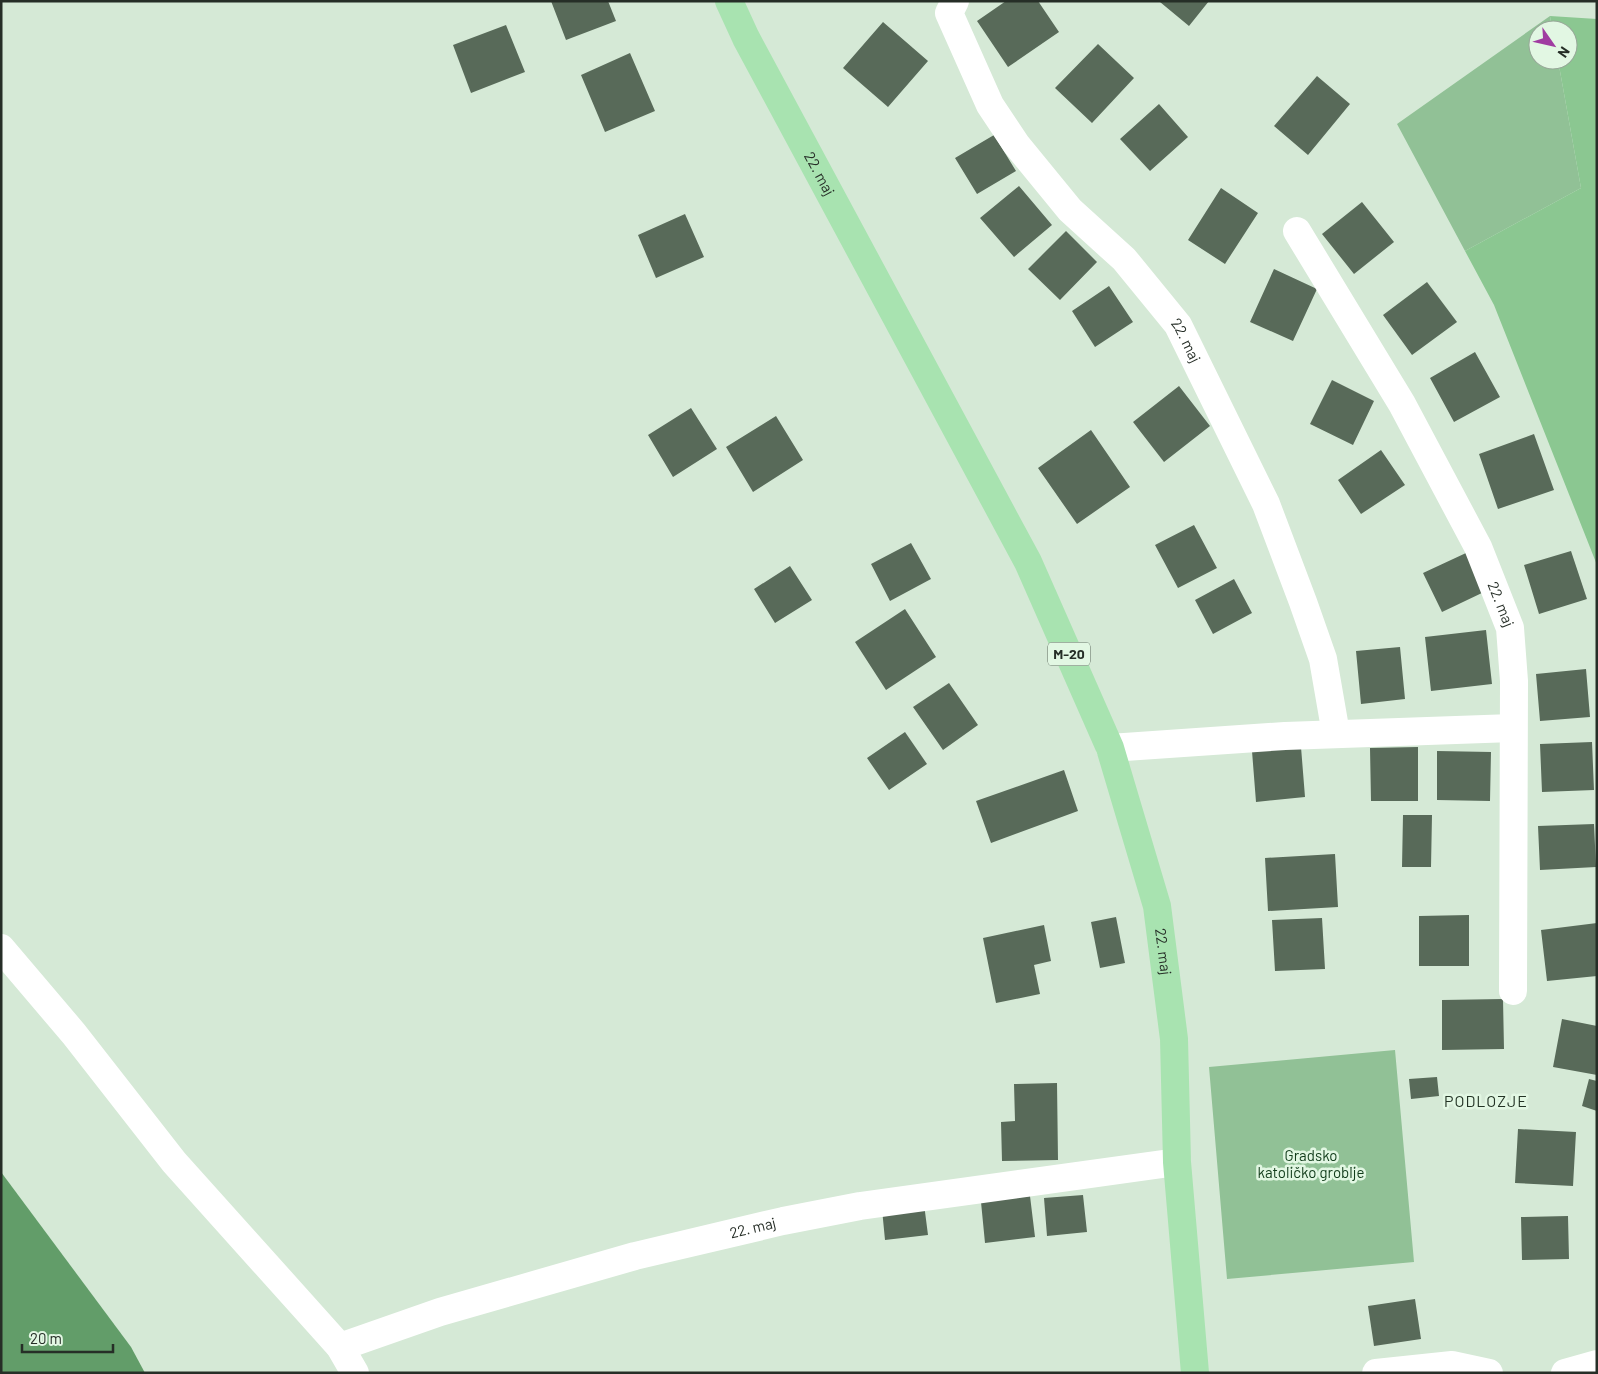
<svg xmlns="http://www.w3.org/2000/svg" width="1598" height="1374" viewBox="0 0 1598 1374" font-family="Barlow,sans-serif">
	<rect width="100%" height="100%" fill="#d5e9d6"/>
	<!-- green -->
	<path fill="#91c196" d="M1550,16l2,14h-14v30h20l23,128 -116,63 -68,-127z
		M1395,1050l19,212 -187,17 -18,-212z"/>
	<!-- forest -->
	<path fill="#8bc791" d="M1550,16l47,3v546l-103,-260 -29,-54 116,-63 -23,-128h10v-30h-16z"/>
	<!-- water -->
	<path fill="#629d69" d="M1,1172l130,175 14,26h-144z"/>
	<!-- building -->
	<path fill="#586a59" d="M551,1h57l8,20 -50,19z
		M1006,1h32l21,31 -51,35 -31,-46z
		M1161,1h48l-20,25 -29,-24z
		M883,22l45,39 -40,46 -45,-39z
		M506,25l19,47 -54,21 -18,-48z
		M1098,44l36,34 -42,45 -37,-35z
		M630,53l25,58 -50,21 -24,-57z
		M1317,76l33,28 -42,51 -34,-29z
		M1159,104l29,33 -38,34 -30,-32z
		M994,135l22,36 -39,23 -22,-36z
		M1019,186l33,39 -38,32 -34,-39z
		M1221,188l37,25 -33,51 -37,-24z
		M1362,202l32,40 -40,32 -32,-40z
		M685,214l19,43 -48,21 -18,-43z
		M1066,231l31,31 -37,38 -32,-31z
		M1274,269l43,20 -24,52 -43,-19z
		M1427,282l30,40 -45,33 -29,-40z
		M1109,286l24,36 -38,25 -23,-36z
		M1475,352l25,45 -46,25 -24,-44z
		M1332,380l42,21 -21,44 -43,-21z
		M1179,386l31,40 -46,36 -31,-40z
		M691,408l26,41 -44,28 -25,-42z
		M776,416l27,44 -50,32 -27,-45z
		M1091,430l39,57 -53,37 -39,-56z
		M1534,434l20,56 -56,19 -19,-55z
		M1381,450l24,35 -44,29 -23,-34z
		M1194,525l23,43 -39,20 -23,-43z
		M911,543l20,36 -41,22 -19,-37z
		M1571,551l16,48 -48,15 -15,-49z
		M1466,553l18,39 -42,20 -19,-39z
		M790,566l22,34 -37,23 -21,-34z
		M1234,579l18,34 -39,21 -18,-34z
		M905,609l31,48 -50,33 -31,-48z
		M1486,630l6,54 -61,7 -6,-54z
		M1400,647l5,52 -44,5 -5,-53z
		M1586,669l4,48 -50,4 -4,-47z
		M949,683l29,42 -35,25 -30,-43z
		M905,732l22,32 -38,26 -22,-32z
		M1592,742l2,48 -52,2 -2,-48z
		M1301,747l4,50 -49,5 -4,-51z
		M1418,747v54h-47l-1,-53z
		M1437,751l54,1 -1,49 -53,-1z
		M1064,770l14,41 -87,32 -15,-42z
		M1403,815h29l-1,52h-29z
		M1594,824l2,43 -56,3 -2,-44z
		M1335,854l3,53 -70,4 -3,-53z
		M1469,915v51h-50v-50z
		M1116,917l9,46 -25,5 -9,-46z
		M1322,918l3,51 -50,2 -3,-51z
		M1597,923v53l-50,5 -6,-51z
		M1044,925l7,36 -17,4 6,29 -44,9 -13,-65z
		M1503,999l1,50 -62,1v-50z
		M1562,1019l35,7v49l-44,-8z
		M1437,1077l2,19 -28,3 -2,-20z
		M1589,1079l8,2v30l-15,-5z
		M1057,1083l1,77 -56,1 -1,-39 14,-1 -1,-37z
		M1518,1129l58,3 -3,54 -58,-3z
		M1083,1195l4,37 -40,4 -3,-38z
		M1030,1196l5,41 -50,6 -4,-41z
		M924,1204l4,31 -43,5 -3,-31z
		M1568,1216l1,43 -47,1 -1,-43z
		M1415,1299l6,40 -47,7 -6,-40z"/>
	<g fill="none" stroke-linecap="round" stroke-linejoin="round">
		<!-- minor -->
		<g stroke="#fff" stroke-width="28">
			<path id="s1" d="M955,1l-6,12 41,92 26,39 54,66 54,49 54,66 88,179 37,98 20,57 13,75"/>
			<path id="s2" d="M1297,231l105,173 76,143 32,81 4,53 -1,310"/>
			<path d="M1110,748l175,-12 228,-8"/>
			<path d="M1,948l73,86 100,128 166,185 15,26"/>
			<path id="s3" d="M340,1347l100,-35 195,-56 148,-35 77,-15 317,-44"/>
			<path d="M1376,1373l76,-8 37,8"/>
			<path d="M1565,1373l32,-9"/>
		</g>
		<!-- primary -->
		<path stroke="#a8e3b0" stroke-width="28" id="s4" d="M729,1l17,37 282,524 82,186 47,158 17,133 3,123 18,211"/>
	</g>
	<g text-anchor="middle" stroke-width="5" stroke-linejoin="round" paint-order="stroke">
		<!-- shield labels -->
		<rect fill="#e2f7e3" stroke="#5e6a5f" stroke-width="1" x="1048" y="642.5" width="42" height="23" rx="4"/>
		<g font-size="14" font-weight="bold" fill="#262e27">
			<text x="1069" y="659">M-20</text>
		</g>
		<!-- street labels -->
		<g font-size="15" fill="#262e27" stroke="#e2f7e3">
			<text dy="5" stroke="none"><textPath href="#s4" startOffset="195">22. maj</textPath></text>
			<text dy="5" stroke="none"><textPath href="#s1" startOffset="422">22. maj</textPath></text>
			<text dy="5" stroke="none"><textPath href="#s2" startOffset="426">22. maj</textPath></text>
			<text dy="5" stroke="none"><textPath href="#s4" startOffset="1050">22. maj</textPath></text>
			<text dy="5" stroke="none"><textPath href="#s3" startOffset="430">22. maj</textPath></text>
		</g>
		<!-- park labels -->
		<g font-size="15" fill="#113c1a" stroke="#e2f7e3">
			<text x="1311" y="1161">Gradsko<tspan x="1311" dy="17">katoličko groblje</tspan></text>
		</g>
		<!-- neighbourhood labels -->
		<g font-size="16" letter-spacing="1" fill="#233325" stroke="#e2f7e3">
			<text x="1486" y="1107">PODLOZJE</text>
		</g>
	</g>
	<!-- border -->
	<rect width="1598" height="1374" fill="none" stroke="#262e27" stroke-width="5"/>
	<!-- north arrow -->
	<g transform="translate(1553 45) rotate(124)"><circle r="24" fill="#e2f7e3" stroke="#97a798"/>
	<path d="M0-4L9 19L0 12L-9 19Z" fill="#a03ca1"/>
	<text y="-8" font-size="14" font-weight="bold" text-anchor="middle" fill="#262e27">N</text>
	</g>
	<!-- scale -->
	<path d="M22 1344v8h91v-8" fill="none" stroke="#262e27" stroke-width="2.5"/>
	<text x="30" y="1344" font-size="15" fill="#262e27" stroke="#e2f7e3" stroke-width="4" paint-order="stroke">20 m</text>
</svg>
